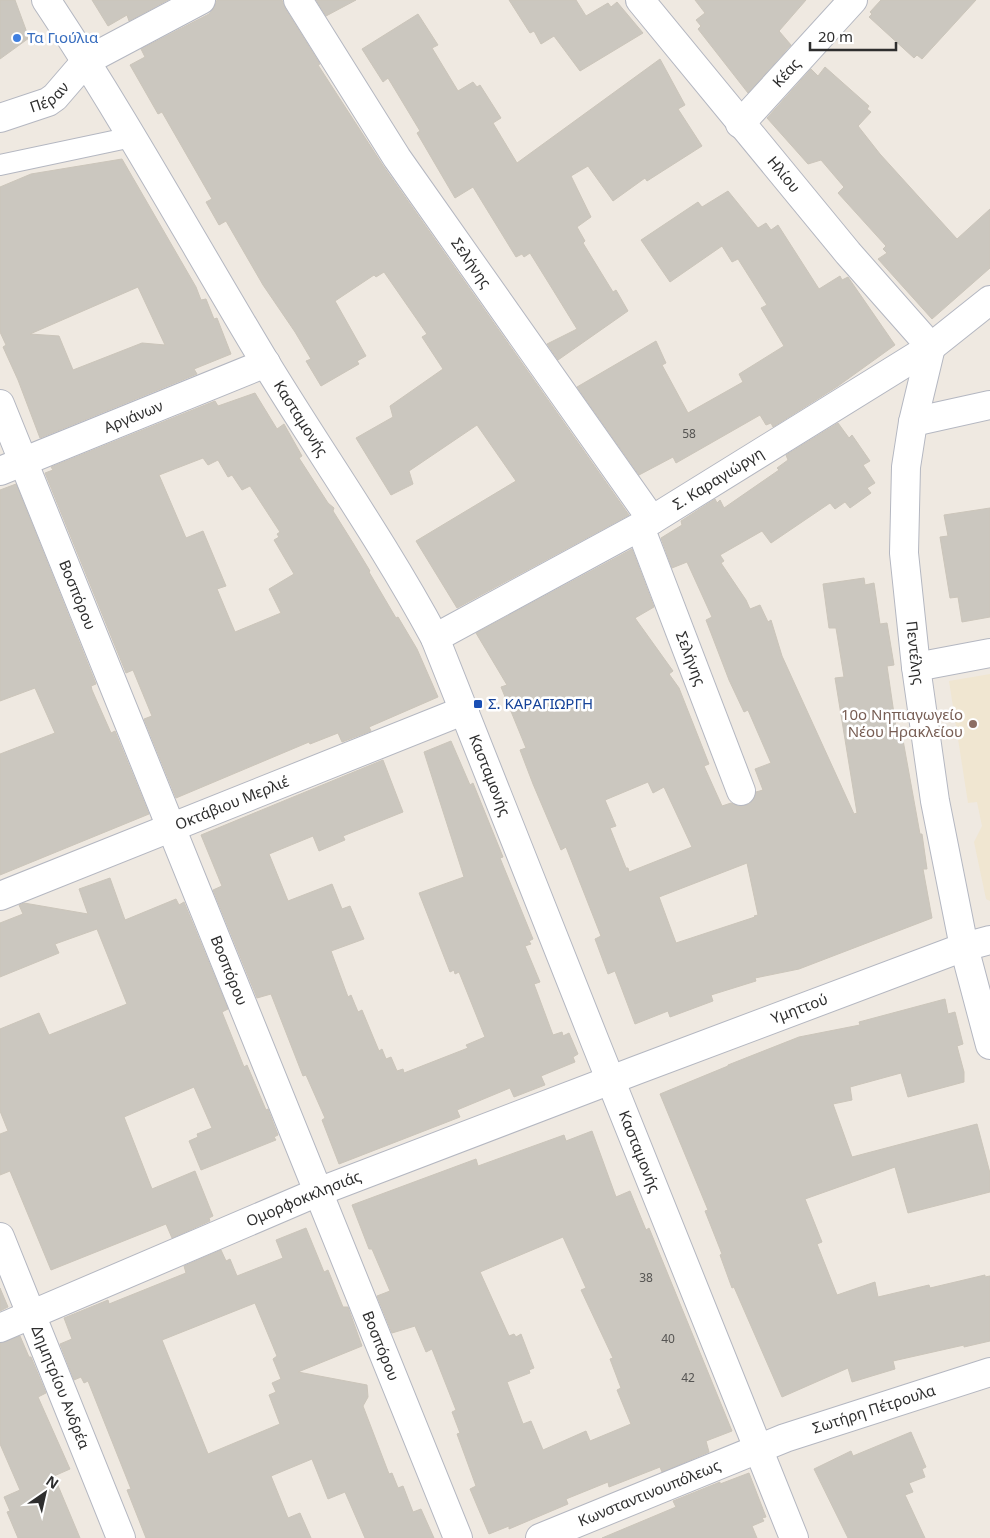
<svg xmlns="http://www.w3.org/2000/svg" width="990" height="1538" viewBox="0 0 990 1538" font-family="'Noto Sans',sans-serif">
	<rect width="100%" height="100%" fill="#efe9e1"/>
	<!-- education -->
	<path fill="#f0e6d1" d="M990,674v227l-4,-2 -12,-57 8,-16 -5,-24 -9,1 -19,-122z"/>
	<!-- building -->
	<path fill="#cbc7bf" stroke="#cbc5ba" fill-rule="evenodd" d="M0,0h15l14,38 -29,21z
		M92,0h76l-39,21 -2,-6 -19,11z
		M217,0h65l3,8 35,56 -2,1 66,102 245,348 -172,93 -41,-67 100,-60 -39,-56 -68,46 4,13 -22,11 -35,-57 37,-21 -3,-11 53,-37 -21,-32 5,-3 -43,-62 -8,5 -2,-2 -39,26 31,55 -9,5 2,3 -38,22 -15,-25 5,-2 -16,-27 -32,-47 -37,-64 -7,4 -13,-23 6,-3 -50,-87 -4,2 -28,-49 15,-8 -4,-8 68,-35 5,-6z
		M316,0h40l-30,16z
		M509,0h67l10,16 22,-13 3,4 6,-5 26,31 -63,38 -26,-35 -13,8 -7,-13 -4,2z
		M695,0h111l-27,31 12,14 -43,48 -50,-64 3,-3 -5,-6 9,-7z
		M881,0h95l-54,59 -5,-4 -3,3 -45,-41 3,-3 -2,-2z
		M418,14l20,31 -6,3 26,43 15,-9 4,5 3,-2 21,33 -8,5 24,40 143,-104 25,46 -7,4 24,37 -55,35 -2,-3 -32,23 -25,-35 -17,10 20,41 -14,10 8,14 -2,2 30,49 3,-2 12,21 -70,49 -11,-16 30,-15 -24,-39 -23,-37 -6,4 -2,-3 -6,3 -43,-70 -18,11 -38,-65 3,-2 -32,-53 -5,4 -21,-33z
		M825,67l44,39 -2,3 4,3 -13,14 22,28 77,85 33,-30v59l-58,51 -54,-60 9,-6 -4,-4 3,-3 -48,-53 6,-6 -23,-27 -13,4 -41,-46 44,-49 7,7z
		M122,159l74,128 5,13 5,-1 8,20 3,-1 14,36 -37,15 3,5 -157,64 -22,-58 -15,-33 3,-2 -6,-13v-145l31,-13zM138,287l27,58 -23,-2 -69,27 -14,-34 -29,-2z
		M728,191l30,37 8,-5 5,7 7,-5 41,64 21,-13 2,4 6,-3 47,68 -57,41 -65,41 -2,-4 -5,2 -6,-10 -84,48 -3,-6 -34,18 -62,-88 79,-46 10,22 -4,2 26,48 55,-31 -4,-8 45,-28 -23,-38 6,-3 -29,-46 -6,3 -10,-16 -52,36 -29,-42 57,-38 4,5z
		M255,393l22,36 7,-5 18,32 -3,2 29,45 6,5 -1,3 20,32 17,28 -1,1 27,46 2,-1 19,32 21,48 -69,30 2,4 -29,11 -4,-9 -28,11 -1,-2 -133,56 -32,-79 8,-3 -19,-46 -7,3 -81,-200 8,-3 -2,-3 164,-66 3,5zM203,458l5,7 10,-5 10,17 4,-2 10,15 8,-4 30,46 -3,2 2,3 -5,3 20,34 -25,15 12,24 -46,19 -18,-43 9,-3 -23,-55 -17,7 -27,-63z
		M838,423l11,15 3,-3 18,26 -7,4 12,18 -8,5 4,5 -21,15 -5,-6 -10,7 -5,-6 -59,40 -9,-12 -42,24 4,6 -3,2 25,37 4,9 10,-4 8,17 3,-2 11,36 72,158 3,-1 -22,-135 9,-1 -8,-49h-7l-6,-44 41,-6 1,7 9,-2 6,41 7,-1 7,42 -7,1 11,75 5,-1 17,94h2l5,35h-4l9,49 -133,51 -44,9 1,3 -45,14 2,6 -43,16 -2,-6 -33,13 -20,-53 -7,3 -13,-35 6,-3 -35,-89 -5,3 -28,-66 -13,-34 6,-2 -25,-61 6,-2 -31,-52 156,-84 22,58 -19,11 38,53 -4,3 10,14 30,76 -5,2 18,40 9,-3 7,3 9,-1 6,-5 3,-8 7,-2 -8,-21 16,-6 -23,-53 -4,2 -15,-32 -23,-60 6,-3 -25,-55 -15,6 -11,-30 21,-13 -1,-4 34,-22 2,4 3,-3 4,8 55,-38 -2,-2 11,-8 -2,-5zM648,782l5,11 11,-6 28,60 -63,25 -1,-4h-2l-16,-40 6,-2 -11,-26zM747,863l11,52 -4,1 1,1 -79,26 -17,-46z
		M16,484l80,200 -5,2 1,4 19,43 4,-2 34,83 -149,61v-121l55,-21 -20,-45 -35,13v-211z
		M990,508v109l-28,5 -4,-25 -8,1 -10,-61 8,-1 -4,-21z
		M451,741l19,44 3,-2 30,74 -3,1 33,81 -4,2 2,3 -6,2 15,36 -6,2 19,51 9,-3 1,4 6,-3 9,21 -5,3 2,5 -34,14 4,9 -31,12 -4,-9 -53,22 3,7 -121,47 -17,-44 3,-2 -19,-43 -3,1 -32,-82 -14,4 -44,-108 9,-4 -21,-51 182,-75 20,52 -60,24 2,4 -26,11 -6,-15 -44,18 19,47 44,-17 10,25 8,-3 14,33 -33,12 17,46 3,-2 7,17 4,-2 17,41 3,-2 4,10 5,-2 6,14 6,-2 1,4 64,-25 -2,-3 19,-8 -26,-65 -4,2 -1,-4 -4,2 -31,-79 45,-16 -40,-125z
		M110,878l15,42 51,-21 3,6 5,-3 44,107 -6,3 22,55 3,-2 19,45 2,-1 10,26 -4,2 2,3 -75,30 -12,-29 9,-4 -1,-3 15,-6 -18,-41 -70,30 28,72 43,-18 18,45 -4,2 1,3 -38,17 -6,-14 -115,46 -41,-99 -10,4v-41l8,-3 -8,-20v-82l39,-16 10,22 78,-31 -30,-75 -42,15 4,9 -59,24v-54l23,-9 -4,-9 5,-2 64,11 -9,-25z
		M945,999l3,15 7,-2 8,32 -6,2 7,26v10l-56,15 -7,-24 -51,14 2,13 -19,4 19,53 125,-33 13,49v19l-82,21 -13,-46 -90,32 17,43 -5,2 20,51 38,-13 3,15 51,-12 1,3 55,-13v2l5,-1v65l-26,6v-2l-71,16 2,8 -43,13 -4,-14 -66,29 -48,-110 -2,1 -12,-33 2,-1 -17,-43 3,-1 -48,-116 68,-28v-1l71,-28 61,-12 -1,-3z
		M592,1131l24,66 14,-6 16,39 3,-2 83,203 -26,10 3,11 -47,20 -2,-5 -51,20 -1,-5 -42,17 2,5 -59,25v-3l-20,8 -19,-45 6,-3 -19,-52 3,-1 -8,-21 4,-2 -24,-61 -6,3 -11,-26 -23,7 -15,-37 13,-5 -18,-42h-3l-17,-44 124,-46 2,7 86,-31 2,6zM563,1237l23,51 -5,2 32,68 -3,1 11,29 -4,2 14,34 -41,17 -4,-10 -43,19 -12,-29 -8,3 -16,-42 23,-9 -1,-3 5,-2 -13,-34 -5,3 -2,-3 -5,2 -29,-64z
		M306,1228l18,44 4,-2 15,37h5l14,39 -64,26 69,13 1,12 -5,9 26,68 3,-1 6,15 5,-2 10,26 8,-3 13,29h-69l-20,-46 -17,7 -16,-40 -41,17 17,42 12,-5 11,25h-165l-19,-48 4,-1 -43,-108 -4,2 -3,-6 -7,3 -14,-36 12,-5 -8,-21 44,-18 1,4 77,-31 -2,-7 37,-16 5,11 4,-2 7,17 46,-18 -7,-18zM255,1303l22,53 -4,3 8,20 -9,4 4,9 -7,3 11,29 -72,30 -46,-114z
		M0,1288l8,19 -8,4z
		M20,1336l9,21h2l15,36 -8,4 32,72 -16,7 26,62h-62l-11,-26 3,-1 -6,-14 16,-7 -20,-46v-101z
		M911,1432l15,35 -4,2 3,8 -16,6 4,9 -8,3 20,43h-77l-34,-69 37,-18 2,5z
		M749,1473l17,44 -4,1 2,3 -12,5 5,12h-155l74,-31 -3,-6 47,-19v2z"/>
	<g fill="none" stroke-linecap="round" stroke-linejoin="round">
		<!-- pedestrian casing -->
		<g stroke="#b4b7c1" stroke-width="22">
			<path id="pedestrian" d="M0,165l132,-28"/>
		</g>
		<!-- minor casing -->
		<g stroke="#b4b7c1" stroke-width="30">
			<g id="minor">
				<path id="s1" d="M298,0l99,158 255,362"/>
				<path id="s2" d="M640,0l208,253 83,94 -18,75 -7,45 -2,86 12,114 19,134 29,146 26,98"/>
				<path id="s3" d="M0,118l48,-16 7,-5 31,-36 115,-61"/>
				<path id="s4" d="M740,124l113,-124"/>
				<path id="s5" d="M0,404l458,1134"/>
				<path d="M913,422l77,-17"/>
				<path id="s6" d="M0,471l266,-108"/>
				<path id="s7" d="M640,527l101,264"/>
				<path d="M916,667l74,-14"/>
				<path id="s8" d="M0,896l465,-186"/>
				<path id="s9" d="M0,1237l121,301"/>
				<path id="s10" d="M0,1328l318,-136 319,-122 327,-123 26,-7"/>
				<path id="s11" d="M540,1538l245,-100 205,-66"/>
			</g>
		</g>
		<!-- tertiary casing -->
		<g stroke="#b4b7c1" stroke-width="30">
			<g id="tertiary">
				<path id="s12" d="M46,0c78,117 146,241 219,362 56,92 119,181 170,276l161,406 198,494"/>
				<path id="s13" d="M435,638l217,-118 279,-173 59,-47"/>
			</g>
		</g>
		<!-- pedestrian -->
		<use href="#pedestrian" stroke="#fff" stroke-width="20"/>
		<!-- minor -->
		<use href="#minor" stroke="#fff" stroke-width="28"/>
		<!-- tertiary -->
		<use href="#tertiary" stroke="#fff" stroke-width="28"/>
	</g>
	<!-- markers -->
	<circle fill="#3f7fe0" stroke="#fff" stroke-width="2" cx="17" cy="38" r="5"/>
	<rect fill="#1a4fb4" stroke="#fff" stroke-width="2" x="473" y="699" width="10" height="10" rx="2.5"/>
	<circle fill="#8d6e63" stroke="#fff" stroke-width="2" cx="973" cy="724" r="5"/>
	<g text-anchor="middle" stroke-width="5" stroke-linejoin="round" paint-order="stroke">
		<!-- number labels -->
		<g font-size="12" fill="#555452">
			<text x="689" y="438">58</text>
			<text x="646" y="1282">38</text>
			<text x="668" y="1343">40</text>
			<text x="688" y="1382">42</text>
		</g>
		<!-- shop labels -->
		<g font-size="15" fill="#366cbe" stroke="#fff" text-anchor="start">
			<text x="27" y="43">Τα Γιούλια</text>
		</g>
		<!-- street labels -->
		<g font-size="15" fill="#2e2e2e" stroke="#fff">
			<text dy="5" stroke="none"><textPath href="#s4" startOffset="69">Κέας</textPath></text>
			<text dy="5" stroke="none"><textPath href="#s3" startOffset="54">Πέραν</textPath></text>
			<text dy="5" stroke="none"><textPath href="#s2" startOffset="226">Ηλίου</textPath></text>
			<text dy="5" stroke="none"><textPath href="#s1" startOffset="315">Σελήνης</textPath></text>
			<text dy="5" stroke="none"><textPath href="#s6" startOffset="144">Αργάνων</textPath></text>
			<text dy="5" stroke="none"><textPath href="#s12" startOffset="490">Κασταμονής</textPath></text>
			<text dy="5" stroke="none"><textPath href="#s13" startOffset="325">Σ. Καραγιώργη</textPath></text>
			<text dy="5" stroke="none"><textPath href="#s5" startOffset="206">Βοσπόρου</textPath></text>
			<text dy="5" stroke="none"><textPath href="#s2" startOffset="762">Πεντέλης</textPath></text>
			<text dy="5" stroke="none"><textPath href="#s7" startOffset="141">Σελήνης</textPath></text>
			<text dy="5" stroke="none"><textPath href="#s12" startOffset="895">Κασταμονής</textPath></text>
			<text dy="5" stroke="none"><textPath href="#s8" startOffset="250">Οκτάβιου Μερλιέ</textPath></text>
			<text dy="5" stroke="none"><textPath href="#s5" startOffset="611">Βοσπόρου</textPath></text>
			<text dy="5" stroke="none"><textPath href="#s10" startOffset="861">Υμηττού</textPath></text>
			<text dy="5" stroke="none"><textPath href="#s12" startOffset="1300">Κασταμονής</textPath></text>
			<text dy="5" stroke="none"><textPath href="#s10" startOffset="330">Ομορφοκκλησιάς</textPath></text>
			<text dy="5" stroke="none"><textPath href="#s5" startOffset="1016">Βοσπόρου</textPath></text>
			<text dy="5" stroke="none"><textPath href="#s9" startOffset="162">Δημητρίου Ανδρέα</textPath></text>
			<text dy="5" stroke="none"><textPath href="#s11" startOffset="358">Σωτήρη Πέτρουλα</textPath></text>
			<text dy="5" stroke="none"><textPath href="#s11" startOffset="118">Κωνσταντινουπόλεως</textPath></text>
		</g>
		<!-- transit labels -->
		<g font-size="15" fill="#164399" stroke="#fff" text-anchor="start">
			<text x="488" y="709">Σ. ΚΑΡΑΓΙΩΡΓΗ</text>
		</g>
		<!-- education labels -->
		<g font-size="15" fill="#785e54" stroke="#fff" text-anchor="end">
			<text x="963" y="720">10ο Νηπιαγωγείο<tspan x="963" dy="17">Νέου Ηρακλείου</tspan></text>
		</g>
	</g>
	<!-- north arrow -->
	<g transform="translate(45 1493) rotate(34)" stroke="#ffffff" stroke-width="4" paint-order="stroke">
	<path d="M0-4L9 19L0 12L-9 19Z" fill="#2e2e2e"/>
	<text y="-8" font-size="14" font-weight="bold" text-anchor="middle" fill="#2e2e2e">N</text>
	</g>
	<!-- scale -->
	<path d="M810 42v8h86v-8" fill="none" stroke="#2e2e2e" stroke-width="2.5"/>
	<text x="818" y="42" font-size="15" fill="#2e2e2e" stroke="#ffffff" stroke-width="4" paint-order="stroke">20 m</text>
</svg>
